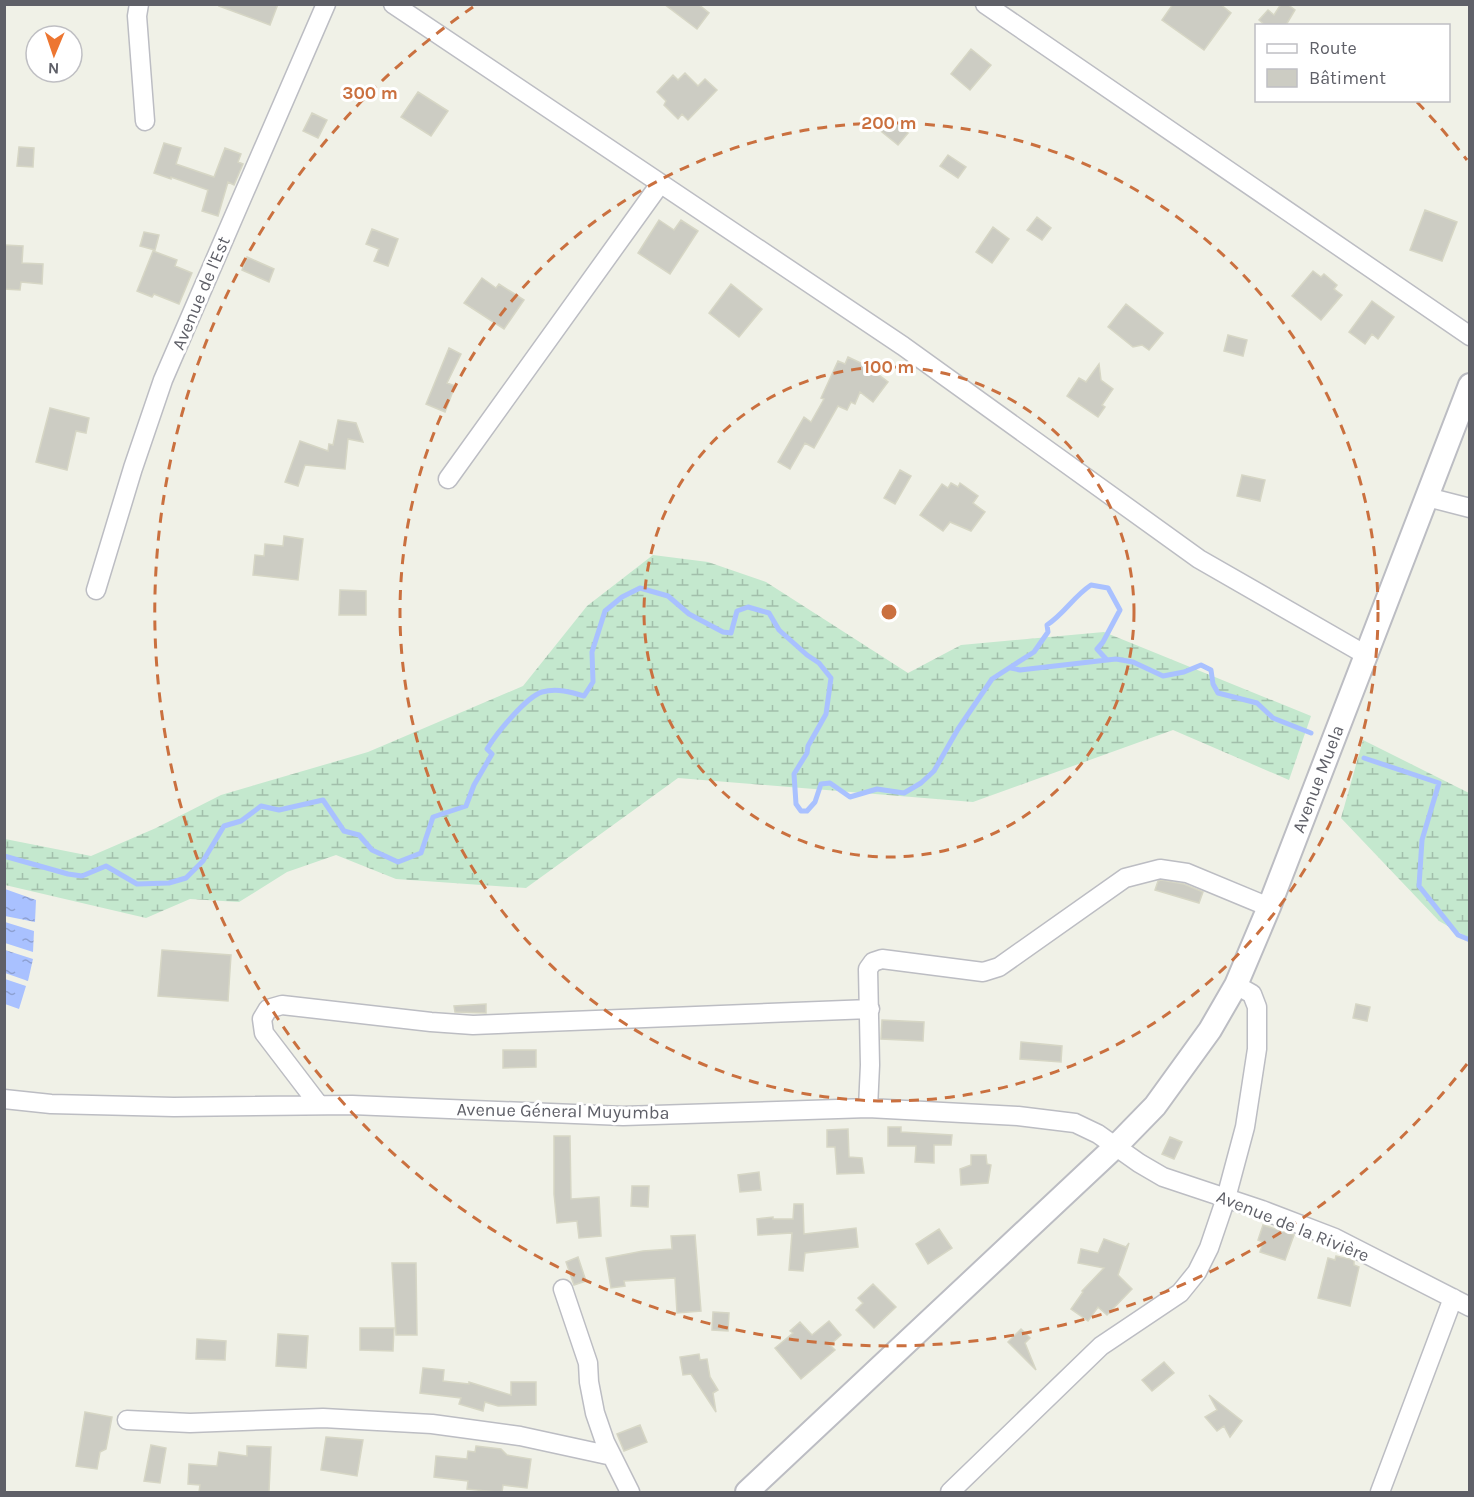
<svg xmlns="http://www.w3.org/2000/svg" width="1474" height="1497" viewBox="0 0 1474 1497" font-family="Karla,sans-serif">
	<defs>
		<pattern id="wetland-marsh" width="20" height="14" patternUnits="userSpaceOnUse" patternTransform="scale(1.5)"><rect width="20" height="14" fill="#c4e8ce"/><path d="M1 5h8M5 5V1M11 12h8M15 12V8" fill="none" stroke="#a2bfab"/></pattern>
		<pattern id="water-ripples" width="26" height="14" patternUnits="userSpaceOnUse" patternTransform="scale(1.5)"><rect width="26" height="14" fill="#a9c1ff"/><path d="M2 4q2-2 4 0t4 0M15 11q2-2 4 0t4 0" fill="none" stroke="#8da0d2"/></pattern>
	</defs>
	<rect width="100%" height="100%" fill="#f0f1e7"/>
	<!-- wetland -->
	<path fill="url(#wetland-marsh)" d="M653,555l55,7 58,20 142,91 53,-28 143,-13 207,84 -22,64 -116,-50 -200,72 -295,-24 -152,110 -130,-9 -60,-24 -49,17 -48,30 -49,-3 -44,19 -141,-33v-46l86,17 65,-28 65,-33 147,-43 155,-66 64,-80z
		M1363,740l106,53v145l-30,-17 -98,-103z"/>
	<!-- water -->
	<path fill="url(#water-ripples)" d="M5,889l31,11 -1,22 -30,-6z
		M5,922l29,9 -1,21 -28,-9z
		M5,950l28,9 -5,22 -23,-8z
		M5,979l21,7 -7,23 -14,-5z"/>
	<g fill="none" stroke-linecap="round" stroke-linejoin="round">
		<!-- stream -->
		<path stroke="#a9c1ff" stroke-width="5" d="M1011,668l9,2 87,-10
			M1364,758l75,25 -17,57 -3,46 39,49 12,5
			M4,856l64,18 14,2 24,-10 31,18 32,-1 17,-5 17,-17 21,-35 17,-5 20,-15 18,4 44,-10 21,31 15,4 13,15 26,12 23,-9 12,-36 33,-11 8,-21 18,-31 -5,-5c9,-15 39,-52 55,-57 15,-4 29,0 42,4l9,-14 -1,-30 13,-41 17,-14 18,-9 28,8 21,18 34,18 8,1 6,-22 11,-4 21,6 10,17 28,25 12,8 12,15 -5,36 -18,32 -1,7 -13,21 2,30 5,7h6l8,-9 6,-18 9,-1 20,14 27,-8 27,4 17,-10 13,-12 24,-42 34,-50 42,-27 14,-20 -1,-7c18,-12 26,-28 44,-40l17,3 12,22 -17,32 -6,7 10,11 9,-1 17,3 30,14 21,-4 17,-7 10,5 2,14 5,9 39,10 16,15 38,15"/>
	</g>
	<!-- building -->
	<path fill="#ccccc3" stroke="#d6d6c5" stroke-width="1.5" d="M220,4h58l-8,21 -51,-19z
		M664,4h34l11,9 -12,16z
		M1173,4h47l11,9 -27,37 -42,-30z
		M1281,4h6l8,6 -9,15 1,1h-21l-7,-6 9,-10 6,5z
		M971,49l20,16 -21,25 -19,-16z
		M685,73l13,13 7,-7 12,11 -29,30 -6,-6 -4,5 -14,-14 2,-4 -9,-9 16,-17 5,5z
		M418,92l30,19 -17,25 -30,-19z
		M312,113l15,7 -9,18 -15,-7z
		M888,116l20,17 -10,12 -21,-17z
		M164,143l17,5 -5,16 38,13 11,-29 16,6 -3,8 5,2 -9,21 -6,-3 -10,34 -16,-5 6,-21 -37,-13v2l-17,-6z
		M19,147l15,1 -1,19 -16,-1z
		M948,155l18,12 -8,11 -18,-12z
		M1425,210l32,12 -15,39 -32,-11z
		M1037,217l14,11 -9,12 -15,-10z
		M659,220l15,10 7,-10 17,11 -28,43 -32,-21z
		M993,227l16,12 -17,24 -16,-11z
		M372,229l26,10 -10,27 -14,-5 5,-12 -13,-5z
		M144,232l15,3 -4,15 -15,-4z
		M4,245l19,1 -1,17 21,1 -1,20 -21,-2 -1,8 -16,-1z
		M153,251l24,9 -2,6 17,7 -13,31 -25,-10 -2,3 -15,-6z
		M247,257l27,12 -5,13 -27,-12z
		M1313,271l8,6 3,-3 13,11 -3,4 8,6 -21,25 -29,-24z
		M482,278l14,10 3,-4 25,16 -20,29 -40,-26z
		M731,284l31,25 -23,28 -30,-24z
		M1372,301l22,16 -16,22 -6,-5 -7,10 -16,-12z
		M1126,304l37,29 -14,17 -7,-5 -9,2 -25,-20z
		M1228,335l19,5 -4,16 -19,-5z
		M449,348l12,6 -14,29 8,3 -10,26 -19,-8z
		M848,357l19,9 21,16 -15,20 -13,-10 -5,12 -4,-2 -4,8 -9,-4 -24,42 -9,-5 -15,26 -12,-7 26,-45 7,5 13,-23 -3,-1 17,-37 7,3z
		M1099,364l2,16 12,9 -11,16 3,2 -7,10 -31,-21 12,-18 7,4z
		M50,408l39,10 -3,15 -10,-2 -9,39 -31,-8z
		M338,420l18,3 7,19 -15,-3 -3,30 -40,-4 -7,21 -13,-4 15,-41 28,10 1,-7 4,1z
		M900,470l11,6 -16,28 -11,-6z
		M1242,475l23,5 -5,21 -23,-5z
		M951,483l7,4 2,-4 18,13 -5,7 12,9 -14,19 -21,-9 -7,9 -23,-16 22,-31 6,4z
		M284,536l19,3 -5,41 -45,-5 2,-20 9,1 1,-12 18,2z
		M340,590l26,1v24h-27z
		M1161,880l23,4 19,8 -4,11 -44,-13 3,-9z
		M162,950l69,5 -3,46 -70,-5z
		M486,1004v9l-31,-1 -1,-6z
		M1356,1004l14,3 -3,14 -14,-3z
		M882,1020l42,2 -1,19 -42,-2z
		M1021,1042l41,4 -1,16 -41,-3z
		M503,1050h33v17l-33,1z
		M888,1127h13v5l51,3 -1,10h-17v18l-19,-1 1,-16h-28z
		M848,1129l1,28 13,1 2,15 -27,1 -2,-27h-8v-17z
		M554,1136h16l1,63 28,-2 2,39 -22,2 -2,-17 -20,2 -3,-29z
		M1170,1137l12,5 -8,17 -12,-5z
		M971,1155h15l1,9 4,1 -3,18 -27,2 -1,-16 11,-4z
		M759,1172l2,18 -21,2 -2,-17z
		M632,1186h17l-1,21 -17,-1z
		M794,1204h9l1,30 52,-6 2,19 -53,6 -2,18 -14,-1 3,-37 -34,2 -1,-16 16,-2v2h20z
		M1263,1225l31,10 -9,25 -25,-8 3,-10 -5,-2z
		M939,1229l13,19 -24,16 -12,-20z
		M695,1235l6,76 -24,2 -2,-35 -51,3 1,5 -14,2 -5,-30 37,-7 29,-2 -1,-13z
		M1104,1239l22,8 3,-4 -11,32 14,14 -25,26 -9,-8 -10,14 -17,-12 12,-17 -1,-1 22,-23 -26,-5 3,-14 17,4z
		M1336,1256l18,4v5l5,2 -9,39 -32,-8 10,-40 7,2z
		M578,1257l8,24 -12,4 -8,-23z
		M392,1263h24l1,72h-21z
		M873,1284l23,23 -22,21 -18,-18 7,-7 -5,-5z
		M713,1312l16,1 -1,18 -16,-1z
		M829,1321l12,14 -11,10 5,5 -34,29 -26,-31 18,-15 -3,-2 10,-9 12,13z
		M360,1328h34l-1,23 -33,-1z
		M1021,1329l9,9 -5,5 11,27 -28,-28z
		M278,1334l30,2 -2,32 -30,-2z
		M197,1339l29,2 -1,19 -29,-1z
		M699,1354l1,6 7,-1 3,18 8,13 -5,3 3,19 -25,-38 -8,1 -3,-18z
		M1164,1362l10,11 -22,18 -10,-11z
		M423,1368l21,2 -1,11 26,3v-2l42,13v-13h25v23l-38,1 -13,-4 -2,9 -24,-7 2,-6 -41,-5z
		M1209,1395l33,26 -12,16 -6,-11 -7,5 -12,-14 12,-7z
		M85,1412l27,5 -6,32 -6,3 -3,17 -21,-3z
		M640,1425l7,17 -23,9 -7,-17z
		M326,1437l37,3 -6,36 -36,-6z
		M151,1445l15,3 -6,35 -16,-2z
		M247,1446l24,1 -2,45h-70l1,-7 -12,-1 1,-20 28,2 2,-14 28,4z
		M476,1446l25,3 6,6 24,4 -4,29 -24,-3 -1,7h-5l-30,-3 1,-8 -34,-4 2,-21 31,3 1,-8 7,1z"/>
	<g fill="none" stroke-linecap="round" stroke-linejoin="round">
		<!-- minor casing -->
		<g stroke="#bcbdc3" stroke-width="21">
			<path id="minor" d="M139,4l-2,12 8,105
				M393,4l510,342 296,213 167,96
				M985,4l485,332
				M448,479l212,-295
				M1427,497l43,11
				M96,590l37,-122 30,-88 163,-376
				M4,1099l47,5 123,3 178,-2 271,11 245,-8 150,8 57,7 23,11 41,29 24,14 99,33 73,28 135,69
				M319,1105l-55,-72 -2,-14 6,-10 14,-4 149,17 42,3 397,-16
				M868,1108l2,-43 -2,-96 5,-7 9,-3 101,13 16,-5 126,-89 35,-9 27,4 82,34
				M563,1289l25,74 1,19 6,31 10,29 25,50
				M127,1420l63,3 133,-5 109,6 88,12 92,20
				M950,1492l151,-146 79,-53 17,-21 12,-24 17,-50 19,-71 12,-78v-42l-5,-13 -16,-9
				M1380,1492l73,-194"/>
		</g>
		<!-- tertiary casing -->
		<g stroke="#bcbdc3" stroke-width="26">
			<path id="tertiary" d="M747,1492l369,-346 39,-40 55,-76 26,-45 33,-78 201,-522"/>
		</g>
		<!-- minor -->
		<use href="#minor" stroke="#fff" stroke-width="18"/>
		<!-- tertiary -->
		<use href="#tertiary" stroke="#fff" stroke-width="22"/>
	</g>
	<!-- distance rings -->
	<g fill="none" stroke="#ca703f" stroke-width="3" stroke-dasharray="10 8">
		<circle cx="889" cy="612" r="245"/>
		<circle cx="889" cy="612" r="489"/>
		<path d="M1467 1064A734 734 0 1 1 473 7M1417 102A734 734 0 0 1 1467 160"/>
	</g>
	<g text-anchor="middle" stroke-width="6" stroke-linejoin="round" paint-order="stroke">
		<!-- street labels -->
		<g font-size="18" fill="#5f6068" stroke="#fff">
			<text transform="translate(201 293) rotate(-67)" y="6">Avenue de l'Est</text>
			<text transform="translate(1318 779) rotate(-69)" y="6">Avenue Muela</text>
			<text transform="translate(563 1111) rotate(1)" y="6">Avenue Géneral Muyumba</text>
			<text transform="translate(1293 1226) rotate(22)" y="6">Avenue de la Rivière</text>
		</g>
	</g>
	<circle cx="889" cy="612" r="9" fill="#ca703f" stroke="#fff" stroke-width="3"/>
	<g font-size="18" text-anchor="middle" font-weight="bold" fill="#ca703f" stroke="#fff" stroke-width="6" stroke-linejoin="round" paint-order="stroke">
		<text x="370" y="99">300 m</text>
		<text x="889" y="129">200 m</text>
		<text x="889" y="373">100 m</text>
	</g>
	<!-- border -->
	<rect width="1474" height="1497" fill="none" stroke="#5f6068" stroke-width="12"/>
	<!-- legend -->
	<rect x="1255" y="24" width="195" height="78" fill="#ffffff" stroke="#bfbfc3" stroke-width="1.5"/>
	<rect x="1267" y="44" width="30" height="9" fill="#ffffff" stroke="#bfbfc3" stroke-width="1.5"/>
	<text x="1309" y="54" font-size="18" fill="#5f6068">Route</text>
	<rect x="1267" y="69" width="30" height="18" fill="#ccccc3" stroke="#bfbfc3" stroke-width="1.5"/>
	<text x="1309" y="84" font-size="18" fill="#5f6068">Bâtiment</text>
	<!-- north arrow -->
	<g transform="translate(54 54) rotate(182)"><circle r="28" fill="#ffffff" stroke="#bfbfc3" stroke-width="1.5"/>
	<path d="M0-4.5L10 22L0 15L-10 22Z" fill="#ed7631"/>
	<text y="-9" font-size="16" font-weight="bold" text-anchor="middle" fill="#5f6068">N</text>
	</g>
</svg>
